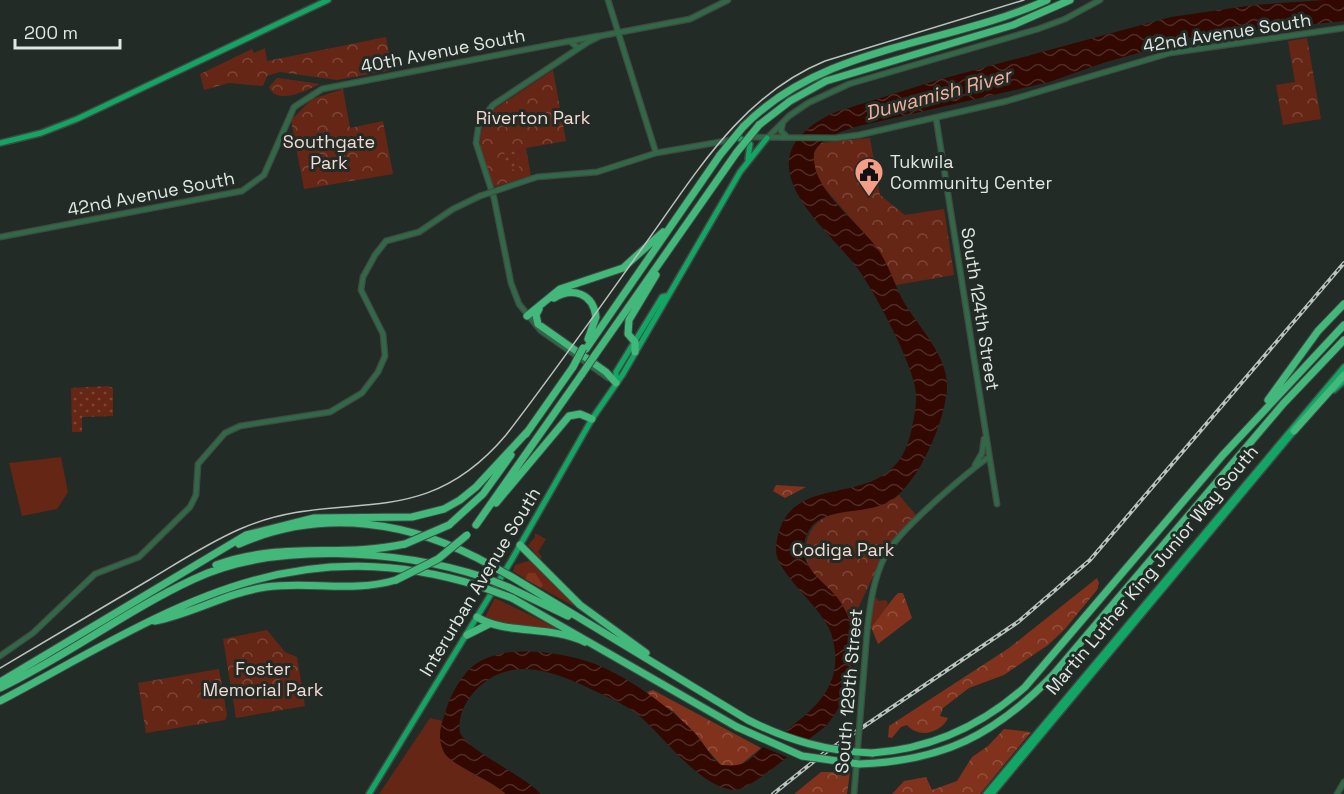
<svg xmlns="http://www.w3.org/2000/svg" width="1344" height="794" viewBox="0 0 1344 794" font-family="'Space Grotesk',sans-serif">
	<defs>
		<pattern id="forest-crowns" width="20" height="18" patternUnits="userSpaceOnUse" patternTransform="scale(1.5)"><rect width="20" height="18" fill="#81321d"/><path d="M2 6a3 3 0 1 1 6 0M12 15a3 3 0 1 1 6 0" fill="none" stroke="#93503e"/></pattern>
		<pattern id="park-crowns" width="20" height="18" patternUnits="userSpaceOnUse" patternTransform="scale(1.5)"><rect width="20" height="18" fill="#662616"/><path d="M2 6a3 3 0 1 1 6 0M12 15a3 3 0 1 1 6 0" fill="none" stroke="#7c4638"/></pattern>
		<pattern id="garden-dots" width="8" height="8" patternUnits="userSpaceOnUse" patternTransform="scale(1.5)"><rect width="8" height="8" fill="#662616"/><path d="M2 2h.1M6 6h.1" fill="none" stroke="#7c4638" stroke-width="1.8" stroke-linecap="round"/></pattern>
		<pattern id="water-waves" width="16" height="10" patternUnits="userSpaceOnUse" patternTransform="scale(1.5)"><rect width="16" height="10" fill="#320801"/><path d="M0 5q4-4 8 0t8 0" fill="none" stroke="#4f2c26"/></pattern>
	</defs>
	<rect width="100%" height="100%" fill="#222b25"/>
	<!-- grass -->
	<path fill="#662616" d="M61,457l7,35 -11,17 -35,7 -13,-53z
		M535,533l11,6 -8,13 4,5 -2,2 -12,-14 7,-8z
		M531,560l48,49 -38,-21 2,-3 -15,-12 -3,6 -12,-8 2,-6z
		M874,596l5,5 7,-1 2,3 -5,13 -12,11z
		M495,598l68,33 -75,-10 -3,-4z
		M430,718l12,3c-11,46 37,48 64,73h-127z"/>
	<!-- forest -->
	<path fill="url(#forest-crowns)" d="M776,485l30,2 -21,11 -12,-7z
		M528,573h7l8,12 -2,3 -16,-9z
		M1097,578l2,5 -2,7 -32,39 -17,16 -44,30 -35,13 -26,20 -3,8 8,2c-7,15 -29,21 -41,7l-6,2 -9,11 -4,-1 1,-11 120,-78z
		M898,593h5l9,25 -34,26 -7,-17c11,-11 16,-23 27,-34z
		M653,690l108,58 -23,19 -17,-2 -47,-53 -23,-14 -4,-6z
		M1004,729l27,3 -51,62h-88l12,-13 22,-4 6,13 25,-9 15,-24 16,-11z
		M821,772h29l-3,22h-53z"/>
	<!-- park -->
	<path fill="url(#park-crowns)" d="M386,37l6,33 -55,10 -57,-8 -13,4 -4,10 -34,-3 -25,7 -4,-16 52,-25 2,4 11,-5 2,13z
		M1307,38l14,81 -38,6 -7,-40 19,-3 -7,-41z
		M553,70l13,71 -40,7 5,28 -38,11c-11,-30 -21,-45 -3,-75z
		M277,78h2l41,6c-12,6 -44,22 -51,3z
		M343,89l7,39 33,-7 10,53 -89,15 -13,-69 21,-21z
		M870,138l10,57 25,20 39,-6 10,66 -58,10 -18,-36 -59,-67c-7,-13 -9,-29 2,-39z
		M899,495l17,20 -29,32 -36,76c-4,-8 -8,-17 -13,-24 -9,-12 -26,-22 -30,-35 -4,-10 -3,-17 0,-27 14,-37 64,-21 91,-42z
		M267,630l18,22 12,5 8,49 -69,12 -13,-79z
		M219,669l8,46 -2,5 -79,13 -8,-50z"/>
	<!-- garden -->
	<path fill="url(#garden-dots)" d="M517,149l2,20 -13,1 -2,-20z
		M108,386l5,2v28l-31,1v15h-10l-1,-44z"/>
	<!-- water -->
	<path fill="url(#water-waves)" d="M1325,0h19v21l-145,15 -93,26 -57,20 -194,45c-16,5 -32,10 -41,25 -4,39 45,69 65,99 11,16 16,36 26,53 15,25 43,52 42,84 -2,34 -28,93 -55,112 -27,19 -85,0 -88,48 -1,21 20,34 32,48 31,39 20,95 -10,130 -19,13 -74,65 -93,64 -33,-4 -66,-49 -89,-70 -12,-12 -31,-21 -47,-28 -36,-17 -80,-38 -116,-7 -14,12 -24,30 -21,48 11,20 62,41 81,61h-35c-13,-13 -54,-29 -61,-40 -9,-15 -4,-28 1,-44 5,-16 17,-39 33,-48 29,-18 85,-10 116,2 35,14 71,41 97,66 10,9 19,29 29,35 30,3 28,-8 50,-24 38,-27 78,-53 60,-108 -9,-27 -58,-61 -55,-86 9,-88 115,-25 135,-115 3,-14 7,-31 4,-45 -6,-30 -37,-88 -54,-114 -23,-35 -101,-91 -61,-137 12,-12 26,-21 42,-26l96,-30 233,-63 83,-12z"/>
	<!-- pier -->
	<path fill="#222b25" d="M782,730l10,4 19,6 -22,18 -29,-12z"/>
	<g fill="none" stroke-linecap="round" stroke-linejoin="round">
		<!-- minor casing -->
		<g stroke="#414943" stroke-width="7">
			<path id="minor" d="M608,0l48,153
				M571,41l27,-5
				M936,118l61,386
				M783,122l-2,9 6,6
				M748,137l88,1 23,-3 148,-34 163,-48 174,-25
				M767,138l22,-22 19,-13 41,-19 189,-55 27,-10 35,-19
				M501,189l36,-12 60,-5 59,-19 75,-13
				M0,237l242,-46 22,-16 30,-68 28,-18 248,-48 8,7
				M608,378l-67,-47 -22,-27 -8,-21 -17,-85 -18,-55 3,-20 14,-18 95,-63 12,-6 90,-17 38,-19
				M975,465l7,-12 2,-14
				M867,632c3,-27 6,-52 18,-76 13,-25 80,-82 104,-99
				M0,656l33,-23 62,-59 44,-17 51,-50 6,-12 2,-31 27,-31 15,-7 90,-14 32,-19 16,-21 7,-16 -2,-22 -22,-44 2,-13 12,-22 11,-14 33,-9 34,-23 27,-13
				M854,794l1,-12
				M1337,794l7,-12"/>
		</g>
		<!-- major casing -->
		<g stroke="#414943" stroke-width="8">
			<path id="major" d="M739,138l11,6 -2,15
				M0,143l41,-10 36,-14 251,-119
				M616,383v-11l46,-75 4,-1
				M1334,390l10,-9
				M369,794l142,-233 81,-142 31,-45 117,-202 27,-34
				M986,794l358,-427
				M992,794l304,-365"/>
		</g>
		<!-- highway casing -->
		<g stroke="#414943" stroke-width="9">
			<path id="highway" d="M759,125l31,-24 36,-20 187,-56 57,-25
				M743,127c81,-83 204,-81 304,-127
				M554,298c19,-11 39,-5 42,19l-8,22
				M539,309l-3,6 2,9 68,48 10,11
				M527,316l33,-27 63,-21 40,-36
				M586,349l134,-194
				M635,352v-10l-7,-8 1,-14 27,-45
				M595,355l142,-203
				M1268,400l50,-69 26,-27
				M1294,431l50,-56
				M526,434l47,-67
				M496,503l73,-87 11,-2 12,5
				M449,525l34,-31 28,-39
				M476,525l106,-151
				M239,544c84,-37 174,-23 253,22
				M520,545l60,60 66,48
				M216,565c66,-24 124,-7 189,-21
				M512,577l236,143
				M508,587l60,29
				M512,598l225,129
				M477,617c28,18 73,8 108,25
				M155,621c37,-7 71,-28 111,-34 44,-6 85,6 130,-7
				M467,635l22,-11
				M0,682l246,-147 68,-17 98,-1 32,-8 16,-9 16,-13 52,-56
				M0,688c67,-32 127,-78 194,-109 80,-38 206,-29 289,-2
				M0,701c164,-87 284,-175 479,-115
				M872,753c59,-4 109,-27 153,-66l197,-231 122,-131
				M859,764c84,-3 136,-29 194,-89l230,-271 61,-64"/>
		</g>
		<!-- minor -->
		<use href="#minor" stroke="#306848" stroke-width="4.5"/>
		<!-- major -->
		<use href="#major" stroke="#12a665" stroke-width="5"/>
		<!-- highway -->
		<use href="#highway" stroke="#42b97b" stroke-width="7"/>
		<!-- tram -->
		<path stroke="#bcc3be" stroke-width="1.5" d="M0,668c50,-29 99,-59 149,-88 30,-18 59,-37 91,-51 101,-44 180,8 266,-94 47,-61 92,-125 137,-188 52,-72 97,-151 182,-186l199,-61"/>
		<!-- rail casing -->
		<g stroke="#bcc3be" stroke-width="4">
			<path id="rail" d="M773,794l50,-40 195,-132 72,-62 254,-297"/>
		</g>
		<!-- rail -->
		<use href="#rail" stroke="#222b25" stroke-width="1.5" stroke-dasharray="4.5" stroke-linecap="butt"/>
		<!-- minor-bridge casing -->
		<g stroke="#414943" stroke-width="7" stroke-linecap="butt">
			<path id="minor-bridge" d="M480,196l21,-7
				M855,782l12,-150"/>
		</g>
		<!-- highway-bridge casing -->
		<g stroke="#414943" stroke-width="9" stroke-linecap="butt">
			<path id="highway-bridge" d="M737,152l22,-27
				M720,155l23,-28
				M573,367l10,-19
				M582,374l13,-19
				M405,544l44,-19
				M492,566l20,11
				M483,577l25,10
				M396,580l42,-21 29,-24
				M479,586l33,12
				M748,720c42,21 78,31 124,33
				M737,727l65,29 57,8"/>
		</g>
		<!-- minor-bridge -->
		<use href="#minor-bridge" stroke="#306848" stroke-width="4.5"/>
		<!-- highway-bridge -->
		<use href="#highway-bridge" stroke="#42b97b" stroke-width="7"/>
	</g>
	<!-- icons -->
	<defs>
		<g id="civic-pin" transform="scale(1.5)"><path d="M0 17L-7.5 6A9.5 9.5 0 1 1 7.5 6Z" fill="#f49e88" stroke="#222b25"/><path d="M-.6-6.5H3V-4.5H.6V-3L4-1V1h2V6H-6V1h2V-1L-.6-3ZM-1.2 2.5V6h2.4V2.5Z" fill="#111"/></g>
	</defs>
	<g fill-rule="evenodd">
		<use href="#civic-pin" x="869" y="172"/>
	</g>
	<g text-anchor="middle" stroke-width="6" stroke-linejoin="round" paint-order="stroke">
		<!-- street labels -->
		<g font-size="18" fill="#e1e7e3" stroke="#222b25">
			<text transform="translate(1227 33) rotate(-9)" y="6">42nd Avenue South</text>
			<text transform="translate(443 51) rotate(-11)" y="6">40th Avenue South</text>
			<text transform="translate(151 194) rotate(-11)" y="6">42nd Avenue South</text>
			<text transform="translate(980 309) rotate(81)" y="6">South 124th Street</text>
			<text transform="translate(1152 570) rotate(-50)" y="6">Martin Luther King Junior Way South</text>
			<text transform="translate(480 582) rotate(-59)" y="6">Interurban Avenue South</text>
			<text transform="translate(849 691) rotate(-85)" y="6">South 129th Street</text>
		</g>
		<!-- park labels -->
		<g font-size="18" fill="#f4dbd4" stroke="#222b25">
			<text x="533" y="124">Riverton Park</text>
			<text x="329" y="148">Southgate<tspan x="329" dy="21">Park</tspan></text>
			<text x="843" y="556">Codiga Park</text>
			<text x="263" y="675">Foster<tspan x="263" dy="21">Memorial Park</tspan></text>
		</g>
		<!-- poi labels -->
		<g font-size="18" fill="#e1e7e3" stroke="#222b25" text-anchor="start">
			<text x="890" y="168">Tukwila<tspan x="890" dy="21">Community Center</tspan></text>
		</g>
		<!-- water labels -->
		<g font-size="20" font-style="italic" fill="#f6af9d" stroke="#222b25">
			<text transform="translate(938 94) rotate(-15)" y="7">Duwamish River</text>
		</g>
	</g>
	<!-- scale -->
	<path d="M15 39v9h105v-9" fill="none" stroke="#e1e7e3" stroke-width="3"/>
	<text x="24" y="39" font-size="18" fill="#e1e7e3" stroke="#222b25" stroke-width="4.5" paint-order="stroke">200 m</text>
</svg>
